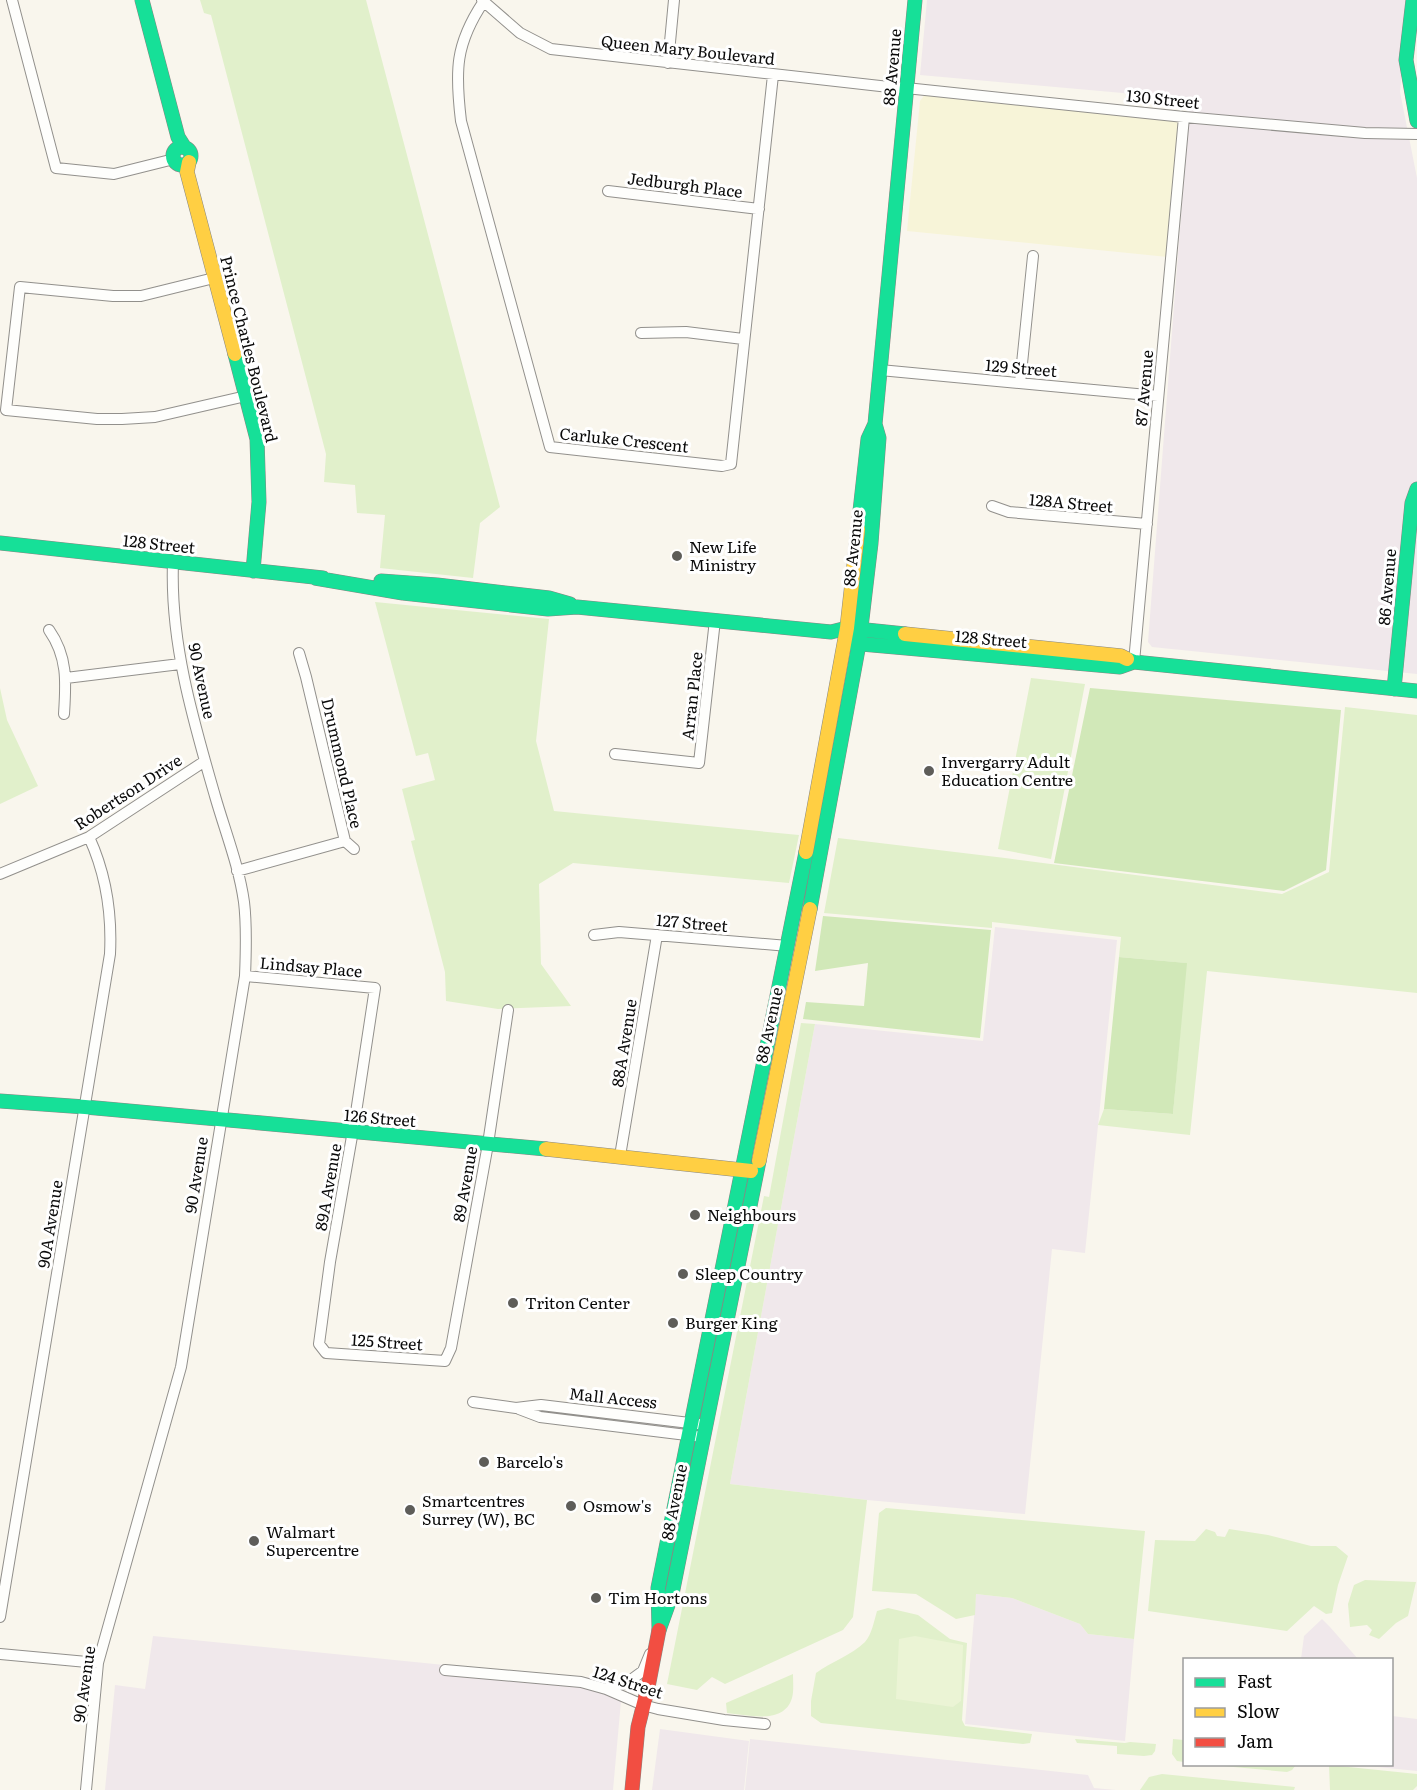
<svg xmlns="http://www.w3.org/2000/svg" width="1417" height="1790" viewBox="0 0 1417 1790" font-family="Literata,serif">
	<rect width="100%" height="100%" fill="#f9f6ed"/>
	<!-- industrial -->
	<path fill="#f0e8eb" d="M927,0h480l-7,92 17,86v496l-265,-27 -4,-5 42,-543 -270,-24z
		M995,927l122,13 -32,313 -33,-4 -27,265 -158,-14 -137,-16 85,-460 168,17z
		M976,1594l36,4 68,26 8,10 46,5 -9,102 -160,-17z
		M1322,1619l8,8 28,32h-57l3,-23z
		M153,1636l403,40 67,3 -10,111h-508l10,-105 30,4z
		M1392,1716l25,3v52l-59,-6 34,-1z
		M660,1729l89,12 -5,49h-92z
		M750,1739l338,36 6,13 22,2h-371z"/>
	<!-- farmland -->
	<path fill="#f7f4d8" d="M926,93l249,26 5,6 -12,132 -261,-26 13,-130z"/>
	<!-- green -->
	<path fill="#e1f0cb" d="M200,0h166l134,507 -20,16 -7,55 -93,-10 5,-53 -28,-2 -2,-28 -31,-3 2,-28 -115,-439 -7,-2z
		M375,602l174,17 -13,122 18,70 245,24 -10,48 -216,-20 -34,21 2,80 30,42 -73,3 -52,-8 -1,-29 -34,-131 4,-1 -13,-51 33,-9 -7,-27 -12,3z
		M1031,678l54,6 -34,175 -53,-10z
		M0,688l7,32 31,66 -38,18z
		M1345,707l72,8v278l-210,-22 -17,164 -92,-10 6,-16 69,5 13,-151 -67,-6 2,-20 -129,-15v6l-168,-15 14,-75 167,20 277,36 47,-22z
		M801,1023l14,1 -85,460 137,16 -14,117 -10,13 -118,54 -13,-7 -15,13 -30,-6 97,-488 5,1z
		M886,1508l259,23 -11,108 -46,-5 -8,-10 -68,-26 -36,-4 -1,21 -19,4 -40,-25 -44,-3 7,-78z
		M1206,1529l9,3 2,4 8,1 4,-8 39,6 43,11h25l12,10 -10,29 -6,28 -6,1 -12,-8 -27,25 -139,-20 7,-71 40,1z
		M1365,1580l51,2 -8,34 -12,7 -17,16 -10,-4 3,-5 -5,-5 -17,2 -2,-23 6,-19z
		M888,1608l30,7 32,24 17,4 -5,77 3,6 67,8 -2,9 -7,1 -202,-21 -10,-7v-15l5,-28c15,-11 36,-18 49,-31 7,-8 9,-21 12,-31z
		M793,1674c0,7 1,17 -1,24 -8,27 -44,17 -65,15l-1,-10z
		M1075,1739l50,4 5,-1 26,2 -1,7 -3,4 -8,1 -27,-2v-8l-40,-3z
		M1173,1739l11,1v22l-7,-1 -5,-7z
		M1212,1765l84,-1v1l-4,5 -5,2z
		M1329,1765l88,9v12l-4,4h-83z
		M1162,1774l133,13 -1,3h-154l9,-13z"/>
	<!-- forest -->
	<path fill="#d1e8b8" d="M1090,688l251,22 -15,160 -42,21 -230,-28z
		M823,916l168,14 -11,108 -177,-19 3,-17 58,4 4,-43 -53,8z
		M1119,957l68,6 -14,151 -69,-5z"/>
	<!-- pitch -->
	<path fill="#ebf4d5" d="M915,1636l48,9 -2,56 -8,6 -57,-8 3,-60z"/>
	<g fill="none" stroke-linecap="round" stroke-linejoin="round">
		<!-- street casing -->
		<g stroke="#92908c" stroke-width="12">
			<path id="street" d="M12,0l44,168 58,6 60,-15
				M482,0l38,33 31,16 338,38 17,1 278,29 181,16 52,1
				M484,1c-29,43 -29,70 -23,120l89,326 172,19 9,-2 42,-389
				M668,63l6,-63
				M608,191l151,18
				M214,278l-73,18h-28l-93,-9 -14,123 91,9h25l33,-2 91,-21
				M641,333l45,-1 57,7
				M880,370l278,26
				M1020,383l13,-127
				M992,506l17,6 138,12
				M49,630c19,27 17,53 15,84
				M1134,662l50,-545
				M66,678l114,-14
				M615,754l84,9 16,-143
				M345,841l9,8
				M237,871l108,-30 -39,-164 -7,-24
				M0,874l89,-37 116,-76
				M594,935l25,-3 169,14
				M245,976l130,12 -20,131 -25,143 -11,82 7,9 119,8 6,-13 37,-204 20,-134
				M620,1156l37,-221
				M473,1402l43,6 25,-3 165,20
				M519,1409l21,8 163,20
				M0,1617l110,-663c2,-40 -4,-80 -21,-117
				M0,1654l98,9
				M445,1670l136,12 25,7 37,16 15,4 66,11 41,4
				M607,1689l21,-7 15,-11 7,-17
				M86,1790l12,-127 83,-296 64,-391c1,-24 2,-50 -1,-74 -5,-36 -19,-71 -29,-106 -22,-76 -45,-154 -42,-233"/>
		</g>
		<!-- fast casing -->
		<g stroke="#888783" stroke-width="15">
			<path id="fast" d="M142,0l36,137 7,11
				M1413,0l-7,60 11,61
				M173 156a9 9 0 1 1 18 0a9 9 0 1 1-18 0Z
				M235,354l22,85 2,63 -6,69
				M858,529l10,-90 7,-15 40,-424
				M0,543l323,35
				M315,578l88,15 145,16 29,-2 254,25 16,-4 58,6
				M381,581l56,4 112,13 21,6
				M850,643l270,24 14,-5
				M1127,659l7,3 283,29
				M1394,689l18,-186 5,-14
				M810,909l49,-265 12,-101 8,-105 -4,-14
				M0,1101l85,6 461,42
				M659,1628l-1,-40 148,-736
				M659,1630l13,-36 87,-433"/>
		</g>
		<!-- slow casing -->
		<g stroke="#888783" stroke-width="15">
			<path id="slow" d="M189,162l-2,10 48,182
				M905,634l216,22 6,3
				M806,852l41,-224 11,-99
				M546,1149l205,22
				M759,1161l51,-252"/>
		</g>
		<!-- jam casing -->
		<g stroke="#888783" stroke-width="15">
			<path id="jam" d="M632,1790l6,-63 10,-40 11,-57"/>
		</g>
		<!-- street -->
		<use href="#street" stroke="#fefefc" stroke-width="10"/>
		<!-- fast -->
		<use href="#fast" stroke="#16e098" stroke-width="14"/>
		<!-- slow -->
		<use href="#slow" stroke="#ffcf43" stroke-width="14"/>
		<!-- jam -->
		<use href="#jam" stroke="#f24e42" stroke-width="14"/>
	</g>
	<!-- markers -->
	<g fill="#5e5d59" stroke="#fff" stroke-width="2">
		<circle cx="677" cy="556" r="6"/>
		<circle cx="929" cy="771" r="6"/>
		<circle cx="695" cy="1215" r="6"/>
		<circle cx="683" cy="1274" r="6"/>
		<circle cx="513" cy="1303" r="6"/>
		<circle cx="673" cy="1323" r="6"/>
		<circle cx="484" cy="1462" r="6"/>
		<circle cx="571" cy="1506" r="6"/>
		<circle cx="410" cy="1510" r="6"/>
		<circle cx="254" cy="1541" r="6"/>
		<circle cx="596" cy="1598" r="6"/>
	</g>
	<g text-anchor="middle" stroke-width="6" stroke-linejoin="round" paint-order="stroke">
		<!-- street labels -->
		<g font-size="16" fill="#0a0a0a" stroke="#fff">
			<text transform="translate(688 50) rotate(6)" y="6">Queen Mary Boulevard</text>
			<text transform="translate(892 67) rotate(-85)" y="6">88 Avenue</text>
			<text transform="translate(1163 99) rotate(6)" y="6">130 Street</text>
			<text transform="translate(685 185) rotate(7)" y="6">Jedburgh Place</text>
			<text transform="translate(249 349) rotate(76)" y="6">Prince Charles Boulevard</text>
			<text transform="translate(1021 368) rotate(5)" y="6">129 Street</text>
			<text transform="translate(1144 388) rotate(-85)" y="6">87 Avenue</text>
			<text transform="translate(624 440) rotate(6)" y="6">Carluke Crescent</text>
			<text transform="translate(1071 503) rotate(5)" y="6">128A Street</text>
			<text transform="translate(159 544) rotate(6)" y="6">128 Street</text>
			<text transform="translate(853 548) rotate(-84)" y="6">88 Avenue</text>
			<text transform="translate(1387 587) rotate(-85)" y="6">86 Avenue</text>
			<text transform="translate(991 639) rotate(5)" y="6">128 Street</text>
			<text transform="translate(202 681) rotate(78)" y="6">90 Avenue</text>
			<text transform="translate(692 696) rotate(-84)" y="6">Arran Place</text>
			<text transform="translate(342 763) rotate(77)" y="6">Drummond Place</text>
			<text transform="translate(128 792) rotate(-33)" y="6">Robertson Drive</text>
			<text transform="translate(692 923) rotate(5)" y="6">127 Street</text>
			<text transform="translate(311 967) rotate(5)" y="6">Lindsay Place</text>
			<text transform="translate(769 1025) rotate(-78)" y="6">88 Avenue</text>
			<text transform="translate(624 1043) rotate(-81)" y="6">88A Avenue</text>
			<text transform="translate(380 1118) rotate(5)" y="6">126 Street</text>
			<text transform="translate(196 1175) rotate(-81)" y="6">90 Avenue</text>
			<text transform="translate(465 1184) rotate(-80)" y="6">89 Avenue</text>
			<text transform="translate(328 1187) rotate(-80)" y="6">89A Avenue</text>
			<text transform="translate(50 1224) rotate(-81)" y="6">90A Avenue</text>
			<text transform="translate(387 1342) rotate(4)" y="6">125 Street</text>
			<text transform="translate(613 1398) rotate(6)" y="6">Mall Access</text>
			<text transform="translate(674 1502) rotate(-79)" y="6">88 Avenue</text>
			<text transform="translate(628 1682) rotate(18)" y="6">124 Street</text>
			<text transform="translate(84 1684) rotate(-82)" y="6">90 Avenue</text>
		</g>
		<!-- poi labels -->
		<g font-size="16" fill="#0a0a0a" stroke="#fff" text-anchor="start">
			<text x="689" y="553">New Life<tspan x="689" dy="18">Ministry</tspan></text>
			<text x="941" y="768">Invergarry Adult<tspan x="941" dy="18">Education Centre</tspan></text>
			<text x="707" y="1221">Neighbours</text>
			<text x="695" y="1280">Sleep Country</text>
			<text x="525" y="1309">Triton Center</text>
			<text x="685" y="1329">Burger King</text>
			<text x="496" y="1468">Barcelo's</text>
			<text x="422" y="1507">Smartcentres<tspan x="422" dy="18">Surrey (W), BC</tspan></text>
			<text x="583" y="1512">Osmow's</text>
			<text x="266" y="1538">Walmart<tspan x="266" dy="18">Supercentre</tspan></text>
			<text x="608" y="1604">Tim Hortons</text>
		</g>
	</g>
	<!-- legend -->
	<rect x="1183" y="1658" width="210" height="108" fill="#ffffff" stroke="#9d9d9d" stroke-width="1.5"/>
	<rect x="1195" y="1678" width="30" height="9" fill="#16e098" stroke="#9d9d9d" stroke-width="1.5"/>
	<text x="1237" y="1688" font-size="18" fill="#0a0a0a">Fast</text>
	<rect x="1195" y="1708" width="30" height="9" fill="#ffcf43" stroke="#9d9d9d" stroke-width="1.5"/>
	<text x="1237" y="1718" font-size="18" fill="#0a0a0a">Slow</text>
	<rect x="1195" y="1738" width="30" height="9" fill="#f24e42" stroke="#9d9d9d" stroke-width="1.5"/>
	<text x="1237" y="1748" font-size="18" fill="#0a0a0a">Jam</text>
</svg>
